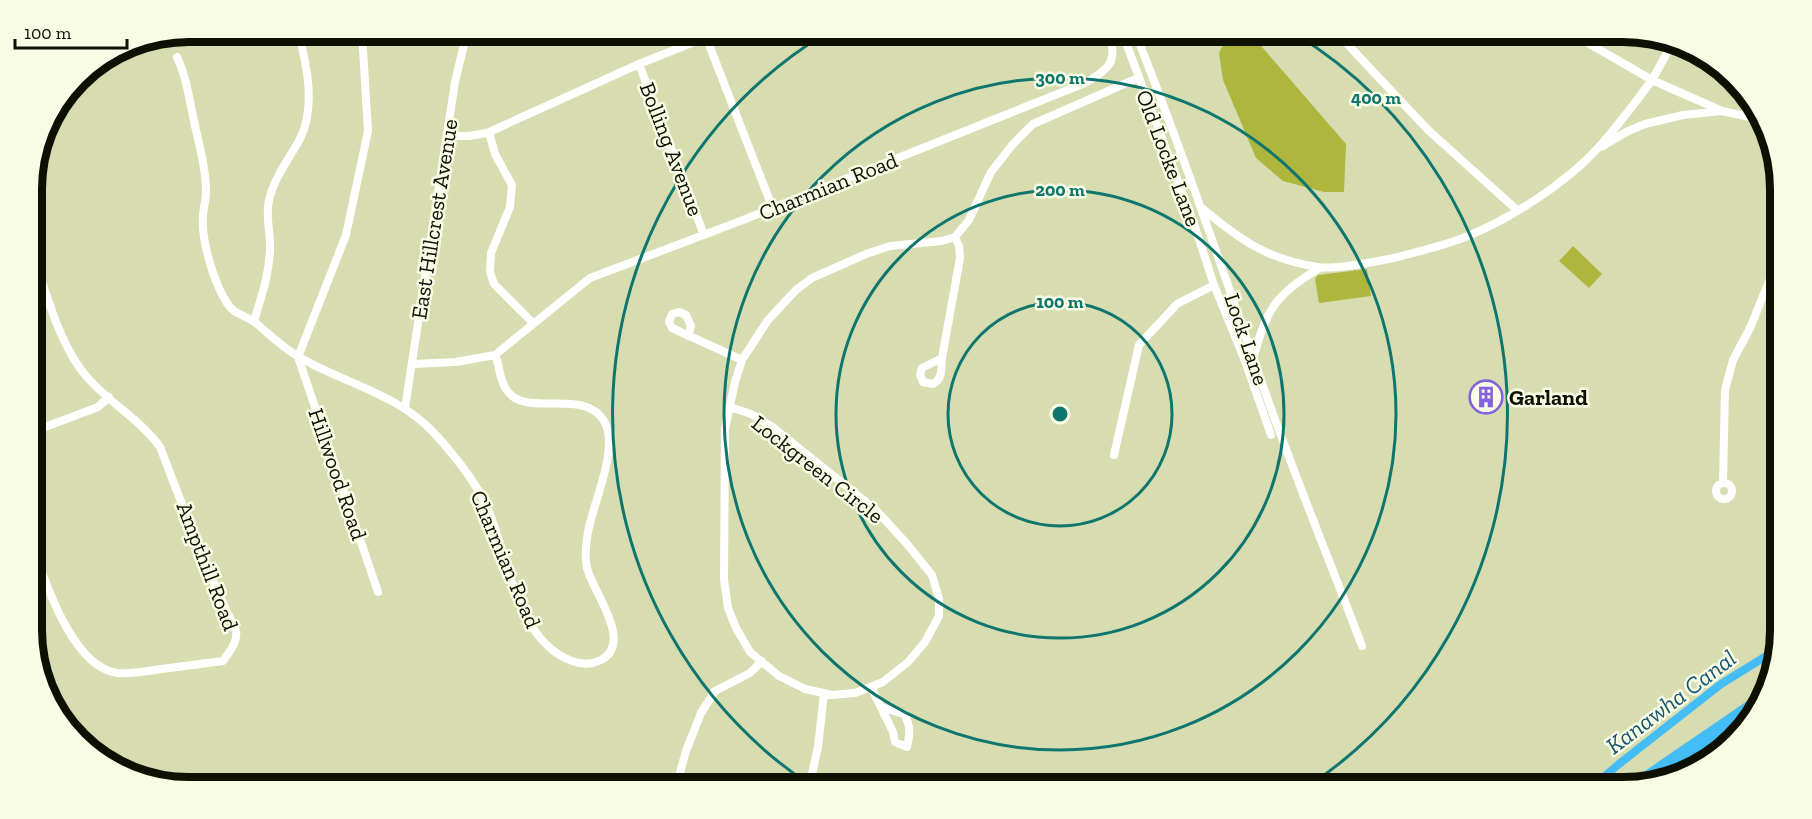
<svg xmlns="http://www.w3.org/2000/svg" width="1812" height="819" viewBox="0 0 1812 819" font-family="'Zilla Slab',serif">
	<rect width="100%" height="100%" fill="#d7ddb1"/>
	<!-- green -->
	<path fill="#aeb63e" d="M1229,32h20l97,112 -2,48h-20l-41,-11 -27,-23 -33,-78 -4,-27z
		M1573,246l29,28 -13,14 -30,-27z
		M1367,269l4,27 -52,7 -4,-24 3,-4z"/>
	<!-- water -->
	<path fill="#44bdf7" d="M1769,686l-1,5 -57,70 -82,26 13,-14z"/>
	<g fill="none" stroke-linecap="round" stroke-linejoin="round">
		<!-- canal -->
		<path stroke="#44bdf7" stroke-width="8" d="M1592,787l27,-23 102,-80 55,-34"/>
		<!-- minor -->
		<path stroke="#fff" stroke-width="8" d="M1122,32l72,192 20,61 31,76 26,74
			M1135,32c44,111 83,224 122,337 32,93 70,185 105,277
			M1336,32l92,98 89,80
			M1569,32l83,48 21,-38
			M706,37l67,172
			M177,57c10,21 12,42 17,64 5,24 12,47 12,72 0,8 -3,16 -3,24 -2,23 11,66 24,86 6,11 20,13 29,20 14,12 27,25 43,34 44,26 100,37 136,77 20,22 40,46 52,73 21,48 29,134 85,154 10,4 19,4 29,-1 33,-17 -8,-68 -14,-92 -3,-11 -1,-24 1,-36 5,-29 32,-85 16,-111 -21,-35 -79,-1 -98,-32 -7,-10 -6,-23 -11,-34
			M639,64l65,171
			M489,132l6,22 17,31 -2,22 -19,46 -1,19 4,12 39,39
			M447,136h22l18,-3 152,-69 80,-32
			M1603,146l23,-14 19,-8 38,-9 39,-4 37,8
			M1202,208c38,32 65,51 115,59 18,3 62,-6 81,-10 22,-6 44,-11 65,-19 46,-18 102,-54 135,-90 20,-22 37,-45 54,-68l70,31
			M32,251c13,39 28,96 55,126 22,26 53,42 73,70l45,117 31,67c2,12 -7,21 -13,30 -23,3 -46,6 -69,9 -12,2 -25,4 -37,3 -44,-6 -71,-89 -84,-125
			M254,321c7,-23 15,-46 16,-71 1,-17 -5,-33 -1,-50 5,-22 20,-41 31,-61 16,-32 7,-75 -2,-107
			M688,336l3,-10 -5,-11 -7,-3 -7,2 -3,8 3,6 70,32
			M1254,356c12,-47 23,-63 66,-88
			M298,357l48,-122 22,-104 -6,-99
			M298,357l80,235
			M942,358l-20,10 -2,7 3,7 10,2c10,-5 8,-15 9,-26l18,-100 -1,-12 -4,-9
			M413,364l43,-2 39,-7 95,-77 153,-58 342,-137c25,-14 34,-23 23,-51
			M730,407l21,7 23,14 102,82 31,34 25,31 7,24v17l-14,26 -17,20 -25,20 -28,11 -23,2 -27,-6 -26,-13 -29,-24 -14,-24 -8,-20 -4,-29 1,-150 10,-47 7,-22 26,-40 28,-30 16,-12 54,-24 24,-8 52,-5 13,-4 14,-17 22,-48 22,-28 20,-20 105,-46
			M405,408l50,-326 12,-50
			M32,432l66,-25 11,-10
			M1114,455l25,-110 38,-41 37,-19
			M1723,482l2,-92 8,-30 17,-32 24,-59 5,-17
			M1716 491a8 8 0 1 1 16 0a8 8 0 1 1-16 0Z
			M871,687l22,45 2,10 12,5c3,-13 4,-21 -3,-33l-23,-7
			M676,787l10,-36 15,-38 14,-22 35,-18 12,-12
			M809,787l9,-40 6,-54"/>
	</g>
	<!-- distance rings -->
	<g fill="none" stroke="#0f766e" stroke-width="3">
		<circle cx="1060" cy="414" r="112"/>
		<circle cx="1060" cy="414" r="224"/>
		<circle cx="1060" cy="414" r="336"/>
		<path d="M813 787A447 447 0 0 1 826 33M1294 33A447 447 0 0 1 1307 787"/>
	</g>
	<!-- icons -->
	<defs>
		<g id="building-ring" transform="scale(1.725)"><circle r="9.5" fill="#f8fce5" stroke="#8562dd" stroke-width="1.5"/><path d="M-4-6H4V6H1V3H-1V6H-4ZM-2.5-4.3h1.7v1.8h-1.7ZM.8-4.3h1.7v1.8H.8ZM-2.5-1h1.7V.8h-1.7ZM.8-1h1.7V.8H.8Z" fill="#8562dd"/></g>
	</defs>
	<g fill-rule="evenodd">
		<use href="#building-ring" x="1486" y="397"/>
	</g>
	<g text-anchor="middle" stroke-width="5" stroke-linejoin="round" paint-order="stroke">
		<!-- street labels -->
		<g font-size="22" fill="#0e1002" stroke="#f8fce5">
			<text transform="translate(672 149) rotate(69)" y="8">Bolling Avenue</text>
			<text transform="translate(1169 158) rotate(69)" y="8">Old Locke Lane</text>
			<text transform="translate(828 186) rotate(-22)" y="8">Charmian Road</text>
			<text transform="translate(434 219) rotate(-81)" y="8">East Hillcrest Avenue</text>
			<text transform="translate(1247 339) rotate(71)" y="8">Lock Lane</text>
			<text transform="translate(818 469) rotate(38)" y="8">Lockgreen Circle</text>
			<text transform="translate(338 474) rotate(71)" y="8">Hillwood Road</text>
			<text transform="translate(506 559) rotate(67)" y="8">Charmian Road</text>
			<text transform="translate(208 566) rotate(69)" y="8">Ampthill Road</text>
		</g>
		<!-- poi labels -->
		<g font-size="22" font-weight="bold" fill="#0e1002" stroke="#f8fce5" text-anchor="start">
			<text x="1509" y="405">Garland</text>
		</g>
		<!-- water labels -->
		<g font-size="24" font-style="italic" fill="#155573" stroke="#f8fce5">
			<text transform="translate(1671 702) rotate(-37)" y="8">Kanawha Canal</text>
		</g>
	</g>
	<!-- crop -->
	<path d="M0 0H1812V819H0ZM189 42H1623A147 147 0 0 1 1770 189V630A147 147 0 0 1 1623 777H189A147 147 0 0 1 42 630V189A147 147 0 0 1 189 42Z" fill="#f8fce5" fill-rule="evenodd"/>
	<path fill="none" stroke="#0e1002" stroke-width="8" d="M189 42H1623A147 147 0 0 1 1770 189V630A147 147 0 0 1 1623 777H189A147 147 0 0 1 42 630V189A147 147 0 0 1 189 42Z"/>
	<circle cx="1060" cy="414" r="9" fill="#0f766e" stroke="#f8fce5" stroke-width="3"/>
	<g font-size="18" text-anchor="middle" font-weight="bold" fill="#0f766e" stroke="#f8fce5" stroke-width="5" stroke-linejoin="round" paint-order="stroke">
		<text x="1060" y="84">300 m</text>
		<text x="1376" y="104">400 m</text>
		<text x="1060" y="196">200 m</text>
		<text x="1060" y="308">100 m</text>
	</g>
	<!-- scale -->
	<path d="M15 39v9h112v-9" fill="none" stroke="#0e1002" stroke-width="3"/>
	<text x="24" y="39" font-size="18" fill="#0e1002" stroke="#f8fce5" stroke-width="4.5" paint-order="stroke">100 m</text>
</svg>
